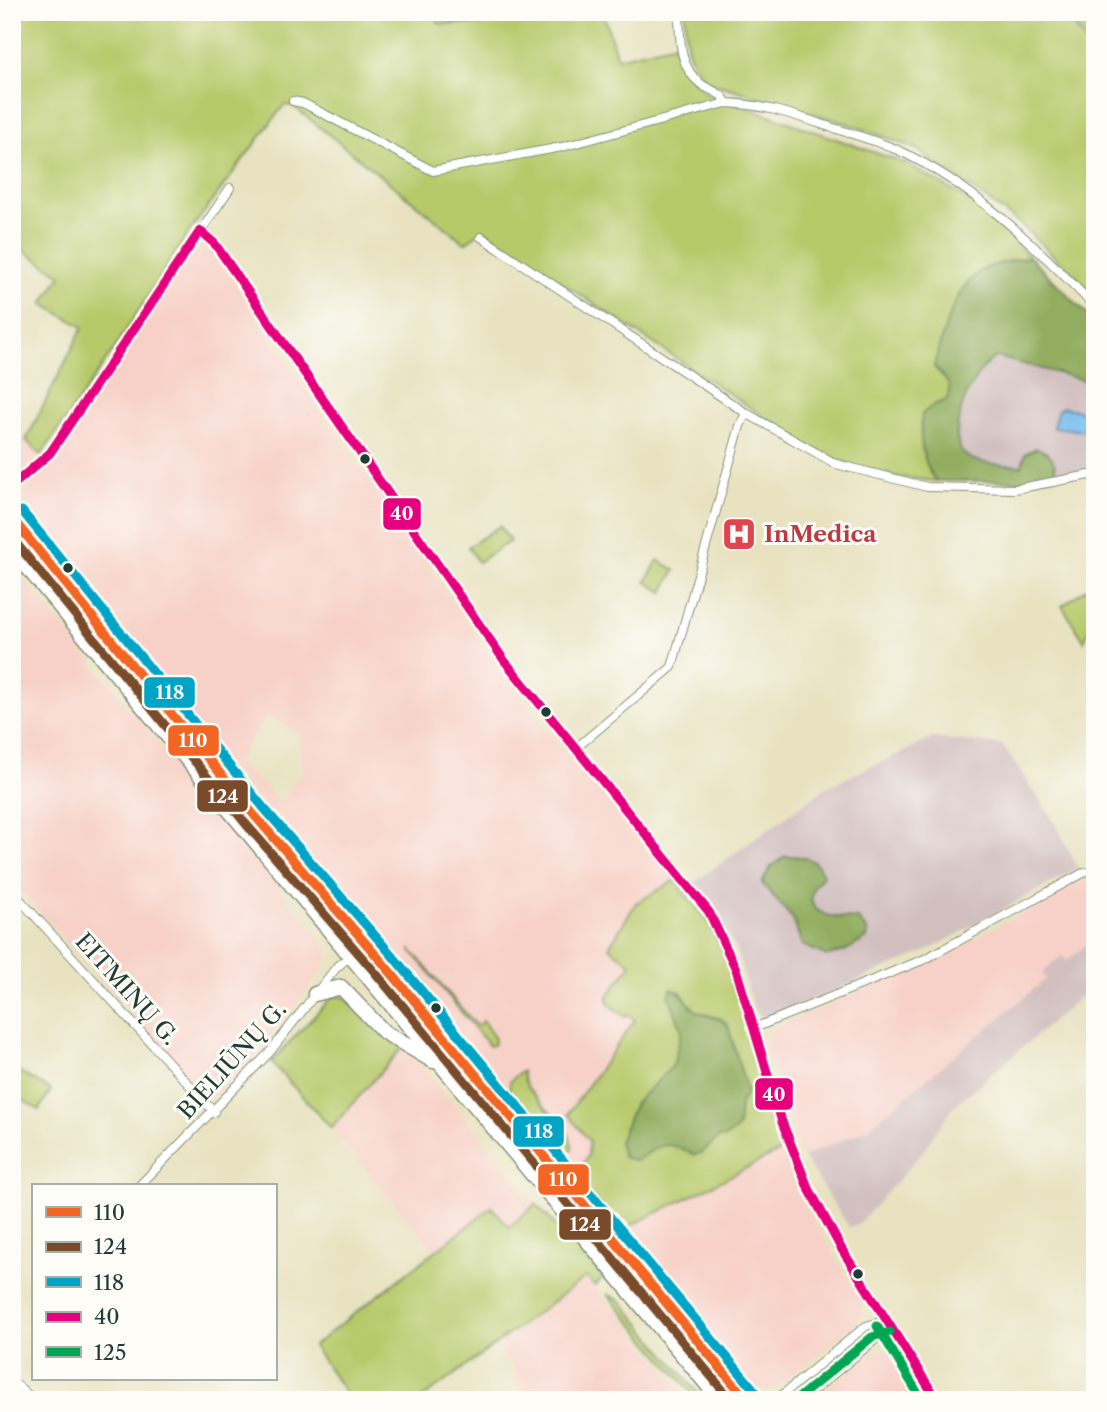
<svg xmlns="http://www.w3.org/2000/svg" width="1107" height="1412" viewBox="0 0 1107 1412" font-family="'Libre Caslon Text',serif">
	<rect width="100%" height="100%" fill="#fdfcf7"/>
	<filter id="ink" filterUnits="userSpaceOnUse"><feTurbulence type="fractalNoise" baseFrequency=".0143" numOctaves="2"/><feDisplacementMap in="SourceGraphic" scale="14" xChannelSelector="R" yChannelSelector="G"/><feConvolveMatrix kernelMatrix="1 2 1 2 8 2 1 2 1" color-interpolation-filters="sRGB"/></filter>
	<filter id="wash" filterUnits="userSpaceOnUse"><feTurbulence type="fractalNoise" baseFrequency=".00686" numOctaves="4" result="noise"/><feDisplacementMap in="SourceGraphic" scale="28" xChannelSelector="R" yChannelSelector="G"/><feGaussianBlur stdDeviation="1.57" result="paint"/><feColorMatrix in="noise" values="0 0 0 0 0 0 0 0 0 0 0 0 0 0 0 0 0 1.4 0 .05"/><feComposite in="paint" operator="in"/></filter>
	<g filter="url(#wash)">
		<rect width="100%" height="100%" fill="#e8e2c0"/>
		<!-- built -->
		<path fill="#f7d1c7" fill-rule="evenodd" d="M204,249l9,4 302,438 159,190 -25,13 -40,53 22,17 -23,32 17,21 2,-3 8,6 -67,94 21,27 -1,15 -14,20 -472,-560 -18,-33 -60,-71 -3,-14 4,-12 26,-26 139,-205zM267,715l32,18 4,38 -23,31 -43,-41z
			M17,430l24,25 -20,16 -9,3v-40z
			M12,564l317,386 -3,14 -68,90 -45,43 -5,1 -196,-216z
			M1095,872v65l-28,24 -5,-4 -19,16 3,6 -179,150 -64,28 -17,-43 -20,-69 3,-14 190,-84z
			M402,1048l12,9 122,147 -27,23 -17,-20 -56,45 -105,-124z
			M785,1149l14,47 62,105 2,13 -4,7 -83,67 -9,3 -20,-9 -125,-152z
			M587,1277l105,123h-165l-1,-6 -13,-13 3,-9 -19,-26z
			M877,1349l16,5 29,46h-110z"/>
		<!-- industrial -->
		<path fill="#d2bfc0" d="M996,357l99,26v86l-39,7 -1,-17 -33,7 -39,-4 -17,-5 -10,-11 -1,-17 25,-61z
			M933,738l69,7 49,71 27,52 -151,83 -154,65h-13l-6,-8 -18,-59 -28,-49 -15,-17 134,-96z
			M1095,937v48l-141,121 -33,48 -63,71 -9,2 -46,-70 64,-28 179,-150 -4,-6 20,-17 5,5z"/>
		<!-- green -->
		<path fill="#b8c96b" stroke="#6c8350" stroke-width="2" fill-rule="evenodd" d="M12,12h423l4,12h41l36,-12h87l14,46 58,-14 9,27 22,22 201,71 67,39 56,54c-14,3 -30,5 -43,11 -33,14 -45,68 -53,99 11,12 19,15 14,33l-14,5 -5,67 7,9c-44,-3 -90,-14 -128,-35l-325,-216 -18,13 -172,-137 -9,-1 -95,127 -73,114 -75,109 -15,-15 57,-113 -40,-23 18,-29 -49,-32z
			M685,12h395l-8,11 23,32v240l-77,-73 -102,-73 -61,-23 -146,-44c-24,-19 -23,-41 -24,-70z
			M500,526l10,15 -32,21 -10,-15z
			M658,560l17,10 -12,22 -17,-10z
			M1095,582v35l-11,24 -22,-35z
			M674,881l34,40 20,40 57,188 -163,81 -48,-54 14,-20 1,-15 -21,-27 67,-94 -7,-6 -3,3 -17,-14v-7l23,-32 -22,-17 27,-44zM680,991l15,20 27,8 6,7 19,66 -7,11 -3,25 -18,9 -18,16 -26,-10 -56,-1 16,-39 38,-37 9,-36 -13,-34z
			M410,949l67,77 6,-5 12,18 -2,6 -4,1z
			M333,996l12,1 57,51 -71,80 -60,-66z
			M18,1071l33,19 -12,20 -27,-16v-14z
			M522,1071c2,29 53,52 50,78l-5,5 -13,1 -45,-55 1,-19z
			M536,1204l67,74 -8,8 -9,-9 -166,123h-70l-37,-54 179,-139 17,20z
			M607,1294l14,7 83,99h-6z"/>
		<!-- forest -->
		<path fill="#92ad5f" stroke="#58754a" stroke-width="2" d="M435,12h81l-36,12h-41z
			M1080,12h15v43l-23,-32z
			M1030,257l65,65v61l-98,-26c-23,8 -54,79 -33,97 13,12 41,10 58,12l3,-12 11,-6c16,5 19,11 20,28l-31,5h-89c-15,-22 -17,-42 -14,-67l12,-9 13,-5c6,-18 -2,-21 -13,-33 8,-31 20,-84 53,-99 13,-6 29,-8 43,-11z
			M785,856c18,0 32,1 38,20 -3,4 -9,9 -10,14 -10,28 29,28 45,29l10,12 -1,7 -23,13 -17,5 -25,-11 -9,-26 -31,-36 8,-15z
			M671,989c14,3 15,15 26,22 11,8 23,4 31,15l19,66 -7,11 -2,25 -13,10 -6,-1 -18,16 -7,2c-29,-16 -31,-12 -58,6l-13,-4 -4,-15 16,-39 38,-37 9,-36 -13,-34z"/>
		<!-- water -->
		<path fill="#78beef" stroke="#4c7e92" stroke-width="2" d="M1063,407l21,5 3,8 -3,11 -31,-4 5,-17z"/>
	</g>
	<g filter="url(#ink)">
		<g fill="none" stroke-linecap="round" stroke-linejoin="round">
			<!-- minor casing -->
			<g stroke="#84907a" stroke-width="10">
				<path id="minor" d="M679,12c1,25 -1,55 22,72 9,7 22,8 25,19 34,1 66,11 98,22 31,10 62,18 90,33 68,35 128,94 181,149
					M293,101l10,2 130,68 129,-24 164,-44
					M200,231l15,13 289,416 205,252c44,72 53,162 84,240 35,88 96,167 144,248
					M481,237l265,176 90,51 91,23 88,2 80,-15
					M12,486l38,-33 180,-265
					M576,748l96,-81 68,-241 6,-13
					M12,891l202,221
					M754,1028l171,-69 160,-87
					M139,1186l130,-133 67,-85 14,-12
					M12,1381l22,19
					M776,1400l90,-74 21,-6
					M802,1400l73,-60 12,-20"/>
			</g>
			<!-- trunk casing -->
			<g stroke="#84907a" stroke-width="17">
				<path id="trunk" d="M12,518l54,70 188,227 128,147 365,438
					M12,549l708,851
					M315,994l26,-7 43,45 49,29"/>
			</g>
			<!-- minor -->
			<use href="#minor" stroke="#fff" stroke-width="8"/>
			<!-- trunk -->
			<use href="#trunk" stroke="#fff" stroke-width="14"/>
			<!-- bus-1 casing -->
			<g stroke="#fdfcf7" stroke-width="14">
				<path id="bus-1" d="M12,518l242,297 128,147 365,438"/>
			</g>
			<!-- bus-2 casing -->
			<g stroke="#fdfcf7" stroke-width="14">
				<path id="bus-2" d="M12,538l233,285 128,147 358,430"/>
			</g>
			<!-- bus-3 casing -->
			<g stroke="#fdfcf7" stroke-width="14">
				<path id="bus-3" d="M22,511l241,296 128,147 365,438"/>
			</g>
			<!-- bus-4 casing -->
			<g stroke="#fdfcf7" stroke-width="14">
				<path id="bus-4" d="M200,231l15,13 289,416 205,252 27,57 46,153 25,63 34,63 96,152
					M12,486l38,-33 150,-222"/>
			</g>
			<!-- bus-5 casing -->
			<g stroke="#fdfcf7" stroke-width="14">
				<path id="bus-5" d="M877,1326l45,74
					M796,1400l76,-63 18,-5"/>
			</g>
			<!-- bus-1 -->
			<use href="#bus-1" stroke="#f26522" stroke-width="9"/>
			<!-- bus-2 -->
			<use href="#bus-2" stroke="#7a4b2a" stroke-width="9"/>
			<!-- bus-3 -->
			<use href="#bus-3" stroke="#02a4c6" stroke-width="9"/>
			<!-- bus-4 -->
			<use href="#bus-4" stroke="#e5007d" stroke-width="9"/>
			<!-- bus-5 -->
			<use href="#bus-5" stroke="#00a651" stroke-width="9"/>
		</g>
	</g>
	<!-- icons -->
	<defs>
		<g id="hospital-square" transform="scale(1.75)"><rect x="-9" y="-9" width="18" height="18" rx="4" fill="#e0444e" stroke="#fdfcf7"/><path d="M-5-5h3v3.5h4V-5h3V5h-3V1.5h-4V5h-3Z" fill="#fff"/></g>
	</defs>
	<g fill-rule="evenodd">
		<use href="#hospital-square" x="739" y="534"/>
	</g>
	<!-- markers -->
	<g fill="#1f3d34" stroke="#fdfcf7" stroke-width="2.5">
		<circle cx="365" cy="459" r="6"/>
		<circle cx="68" cy="568" r="6"/>
		<circle cx="546" cy="712" r="6"/>
		<circle cx="436" cy="1008" r="6"/>
		<circle cx="858" cy="1274" r="6"/>
	</g>
	<g text-anchor="middle" stroke-width="6" stroke-linejoin="round" paint-order="stroke">
		<!-- health labels -->
		<g font-size="23" font-weight="bold" fill="#be3a42" stroke="#fdfcf7" text-anchor="start">
			<text x="764" y="542">InMedica</text>
		</g>
		<!-- street labels -->
		<g font-size="23" fill="#1f3d34" stroke="#fdfcf7">
			<text transform="translate(127 989) rotate(48)" y="8">EITMINŲ G.</text>
			<text transform="translate(232 1060) rotate(-48)" y="8">BIELIŪNŲ G.</text>
		</g>
	</g>
	<g stroke="#fdfcf7" stroke-width="2.5">
		<rect x="382" y="497" width="40" height="34" rx="7" fill="#e5007d"/>
		<rect x="143" y="676" width="53" height="33" rx="7" fill="#02a4c6"/>
		<rect x="167" y="724" width="53" height="33" rx="7" fill="#f26522"/>
		<rect x="196" y="779" width="53" height="34" rx="7" fill="#7a4b2a"/>
		<rect x="754" y="1077" width="40" height="34" rx="7" fill="#e5007d"/>
		<rect x="512" y="1115" width="53" height="33" rx="7" fill="#02a4c6"/>
		<rect x="537" y="1163" width="53" height="33" rx="7" fill="#f26522"/>
		<rect x="558" y="1208" width="54" height="33" rx="7" fill="#7a4b2a"/>
	</g>
	<g font-size="19" text-anchor="middle" font-weight="bold" fill="#fff">
		<text x="402" y="520">40</text>
		<text x="170" y="699">118</text>
		<text x="193" y="747">110</text>
		<text x="223" y="803">124</text>
		<text x="774" y="1101">40</text>
		<text x="539" y="1138">118</text>
		<text x="563" y="1186">110</text>
		<text x="585" y="1231">124</text>
	</g>
	<!-- margin -->
	<rect width="1107" height="1412" fill="none" stroke="#fdfcf7" stroke-width="42"/>
	<!-- legend -->
	<rect x="32" y="1184" width="245" height="196" fill="#fdfcf7" stroke="#a4b0a9" stroke-width="2"/>
	<rect x="46" y="1207" width="35" height="10" fill="#f26522" stroke="#a4b0a9" stroke-width="2"/>
	<text x="94" y="1220" font-size="21" fill="#1f3d34">110</text>
	<rect x="46" y="1242" width="35" height="10" fill="#7a4b2a" stroke="#a4b0a9" stroke-width="2"/>
	<text x="94" y="1254" font-size="21" fill="#1f3d34">124</text>
	<rect x="46" y="1277" width="35" height="10" fill="#02a4c6" stroke="#a4b0a9" stroke-width="2"/>
	<text x="94" y="1290" font-size="21" fill="#1f3d34">118</text>
	<rect x="46" y="1312" width="35" height="10" fill="#e5007d" stroke="#a4b0a9" stroke-width="2"/>
	<text x="94" y="1324" font-size="21" fill="#1f3d34">40</text>
	<rect x="46" y="1347" width="35" height="10" fill="#00a651" stroke="#a4b0a9" stroke-width="2"/>
	<text x="94" y="1360" font-size="21" fill="#1f3d34">125</text>
</svg>
